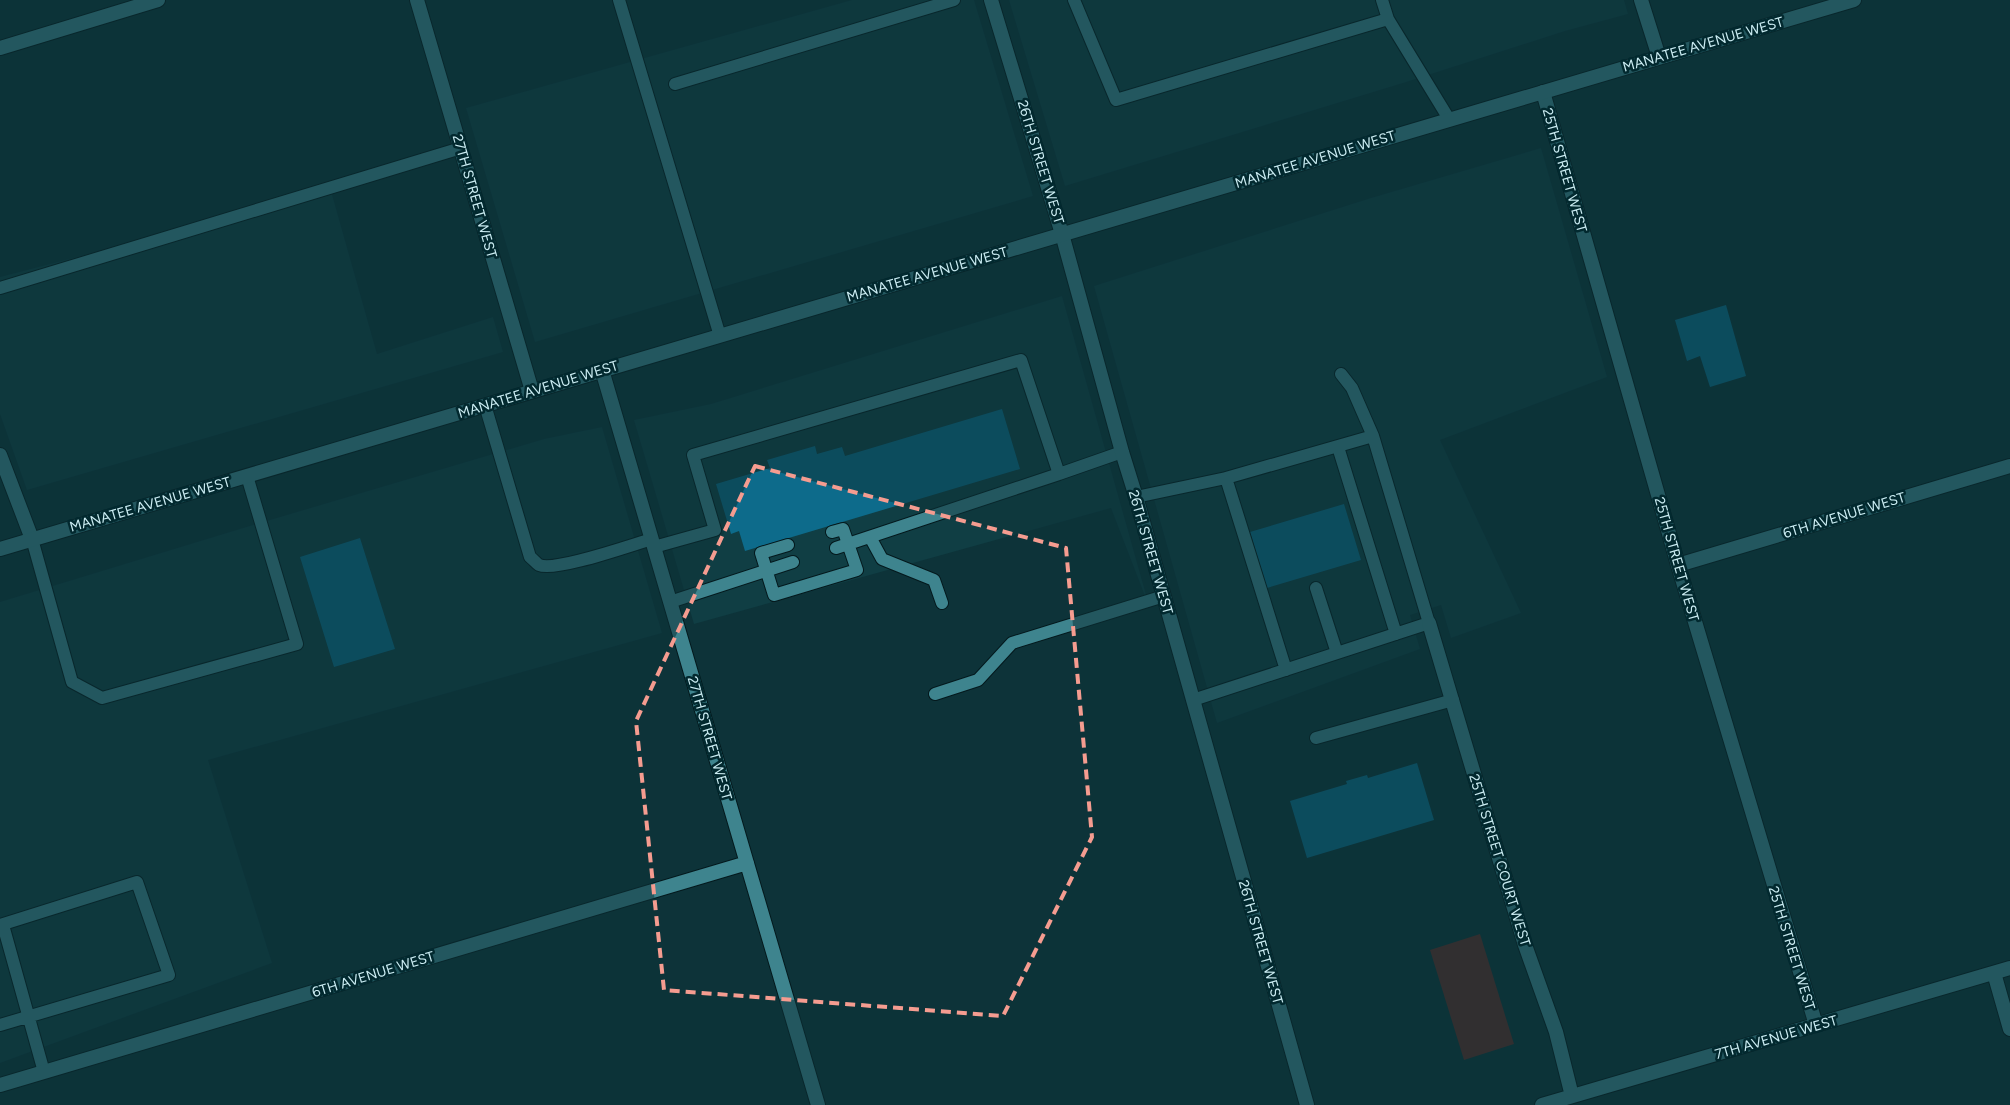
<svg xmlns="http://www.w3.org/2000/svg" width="2010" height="1105" viewBox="0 0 2010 1105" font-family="Figtree,sans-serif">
	<rect width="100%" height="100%" fill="#0d3339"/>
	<!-- built -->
	<path fill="#103e44" d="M852,0h122l59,196 -498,146 -69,-234z
		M1009,0h615l4,14 -63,17 -162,52 -338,103z
		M1541,148l66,229 -167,63 81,173 -70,25 -10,-33 -31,10 10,34 -203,74 -123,-437 277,-88z
		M331,191l46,163 116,-37 10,35 -476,138 -27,-76v-137z
		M1062,296l88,313 -39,-101 -417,116 -60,-204 77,-16z
		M602,427l60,206 -454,127 64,203 -272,100v-461l253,-77 291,-86z"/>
	<!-- green -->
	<path fill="#5d2c27" d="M1480,934l34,110 -50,16 -34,-110z"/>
	<!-- building -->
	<path fill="#0d6b8b" d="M1726,305l20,71 -36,11 -10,-31 -13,5 -12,-41z
		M1002,409l18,60 -275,82 -6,-20 -8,3 -15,-50 54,-16 -3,-8 48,-14 2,8 25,-7 3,9z
		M1344,504l17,56 -94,28 -17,-56z
		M360,538l35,111 -61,18 -34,-110z
		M1417,763l17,57 -127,38 -17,-57 57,-17 -1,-3 21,-6 1,3z"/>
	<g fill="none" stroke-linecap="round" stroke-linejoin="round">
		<!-- service casing -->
		<g stroke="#04191d" stroke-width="14">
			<path id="service" d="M619,0l101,336
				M1074,0l42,100 272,-81
				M1382,0l6,19 61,100
				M675,84l279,-84
				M0,288l461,-140
				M485,405l45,152c3,2 6,6 9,8 17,7 92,-20 113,-26
				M1338,447l58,187
				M1226,478l60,192
				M1136,497l90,-19 147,-42
				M870,537l12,22 52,21 8,23
				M32,539l40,143 30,16 195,-54 -50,-168
				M788,545l-27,8 13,42 83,-25 -14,-41 -11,3
				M654,547l61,-17 -22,-75 328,-95 38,114 63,-22
				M836,548l223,-74
				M1316,588l21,65
				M670,602l123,-40
				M935,694l43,-14 34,-37 152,-47
				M1193,700l236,-77 -56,-187 -21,-48 -11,-14
				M1316,738l137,-38
				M0,925l137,-43 32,93 -169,50
				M3,925l41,147"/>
		</g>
		<!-- minor casing -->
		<g stroke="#04191d" stroke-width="16">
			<path id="minor" d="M417,0l115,391
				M991,0l71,234
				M1641,0l18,57
				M0,48l158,-48
				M1543,92l135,473 138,460
				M602,370l216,735
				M0,455l32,84
				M1678,565l332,-99
				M1429,623l96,322 31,87 16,64
				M1994,973l16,56
				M0,1085l747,-222
				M1542,1105l468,-137"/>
		</g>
		<!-- tertiary casing -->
		<g stroke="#04191d" stroke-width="16">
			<path id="tertiary" d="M1062,234l60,218 14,45 171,608"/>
		</g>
		<!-- secondary casing -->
		<g stroke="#04191d" stroke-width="16">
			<path id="secondary" d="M0,549l1854,-549"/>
		</g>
		<!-- service -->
		<use href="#service" stroke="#3e848e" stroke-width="12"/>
		<!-- minor -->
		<use href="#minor" stroke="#3e848e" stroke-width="14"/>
		<!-- tertiary -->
		<use href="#tertiary" stroke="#3e848e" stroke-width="14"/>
		<!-- secondary -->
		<use href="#secondary" stroke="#3e848e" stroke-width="14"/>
	</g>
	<!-- marked area -->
	<path d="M0 0H2010V1105H0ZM755,466l311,82 26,289 -89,179 -339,-26 -28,-269z" fill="#0d3339" fill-opacity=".55" fill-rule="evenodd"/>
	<path fill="none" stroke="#f59c90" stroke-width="4" stroke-dasharray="10 6" stroke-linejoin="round" d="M755,466l311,82 26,289 -89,179 -339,-26 -28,-269z"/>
	<g text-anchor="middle" stroke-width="5" stroke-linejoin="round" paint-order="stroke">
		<!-- street labels -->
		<g font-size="14" fill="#ccedf3" stroke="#02292f">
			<text transform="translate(1703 44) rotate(-16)" y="5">MANATEE AVENUE WEST</text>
			<text transform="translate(1315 159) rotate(-17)" y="5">MANATEE AVENUE WEST</text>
			<text transform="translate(1041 162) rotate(73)" y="5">26TH STREET WEST</text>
			<text transform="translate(1565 170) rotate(74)" y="5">25TH STREET WEST</text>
			<text transform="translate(475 196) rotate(74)" y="5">27TH STREET WEST</text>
			<text transform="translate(927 274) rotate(-16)" y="5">MANATEE AVENUE WEST</text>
			<text transform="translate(538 389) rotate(-17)" y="5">MANATEE AVENUE WEST</text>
			<text transform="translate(150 504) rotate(-16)" y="5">MANATEE AVENUE WEST</text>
			<text transform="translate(1844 515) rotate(-17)" y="5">6TH AVENUE WEST</text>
			<text transform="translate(1151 552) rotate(74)" y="5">26TH STREET WEST</text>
			<text transform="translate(1677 559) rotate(74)" y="5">25TH STREET WEST</text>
			<text transform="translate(710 738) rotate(74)" y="5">27TH STREET WEST</text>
			<text transform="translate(1500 860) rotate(73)" y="5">25TH STREET COURT WEST</text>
			<text transform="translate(1261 942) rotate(74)" y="5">26TH STREET WEST</text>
			<text transform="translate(1792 948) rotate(73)" y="5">25TH STREET WEST</text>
			<text transform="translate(373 974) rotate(-17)" y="5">6TH AVENUE WEST</text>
			<text transform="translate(1776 1037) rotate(-16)" y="5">7TH AVENUE WEST</text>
		</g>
	</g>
</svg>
